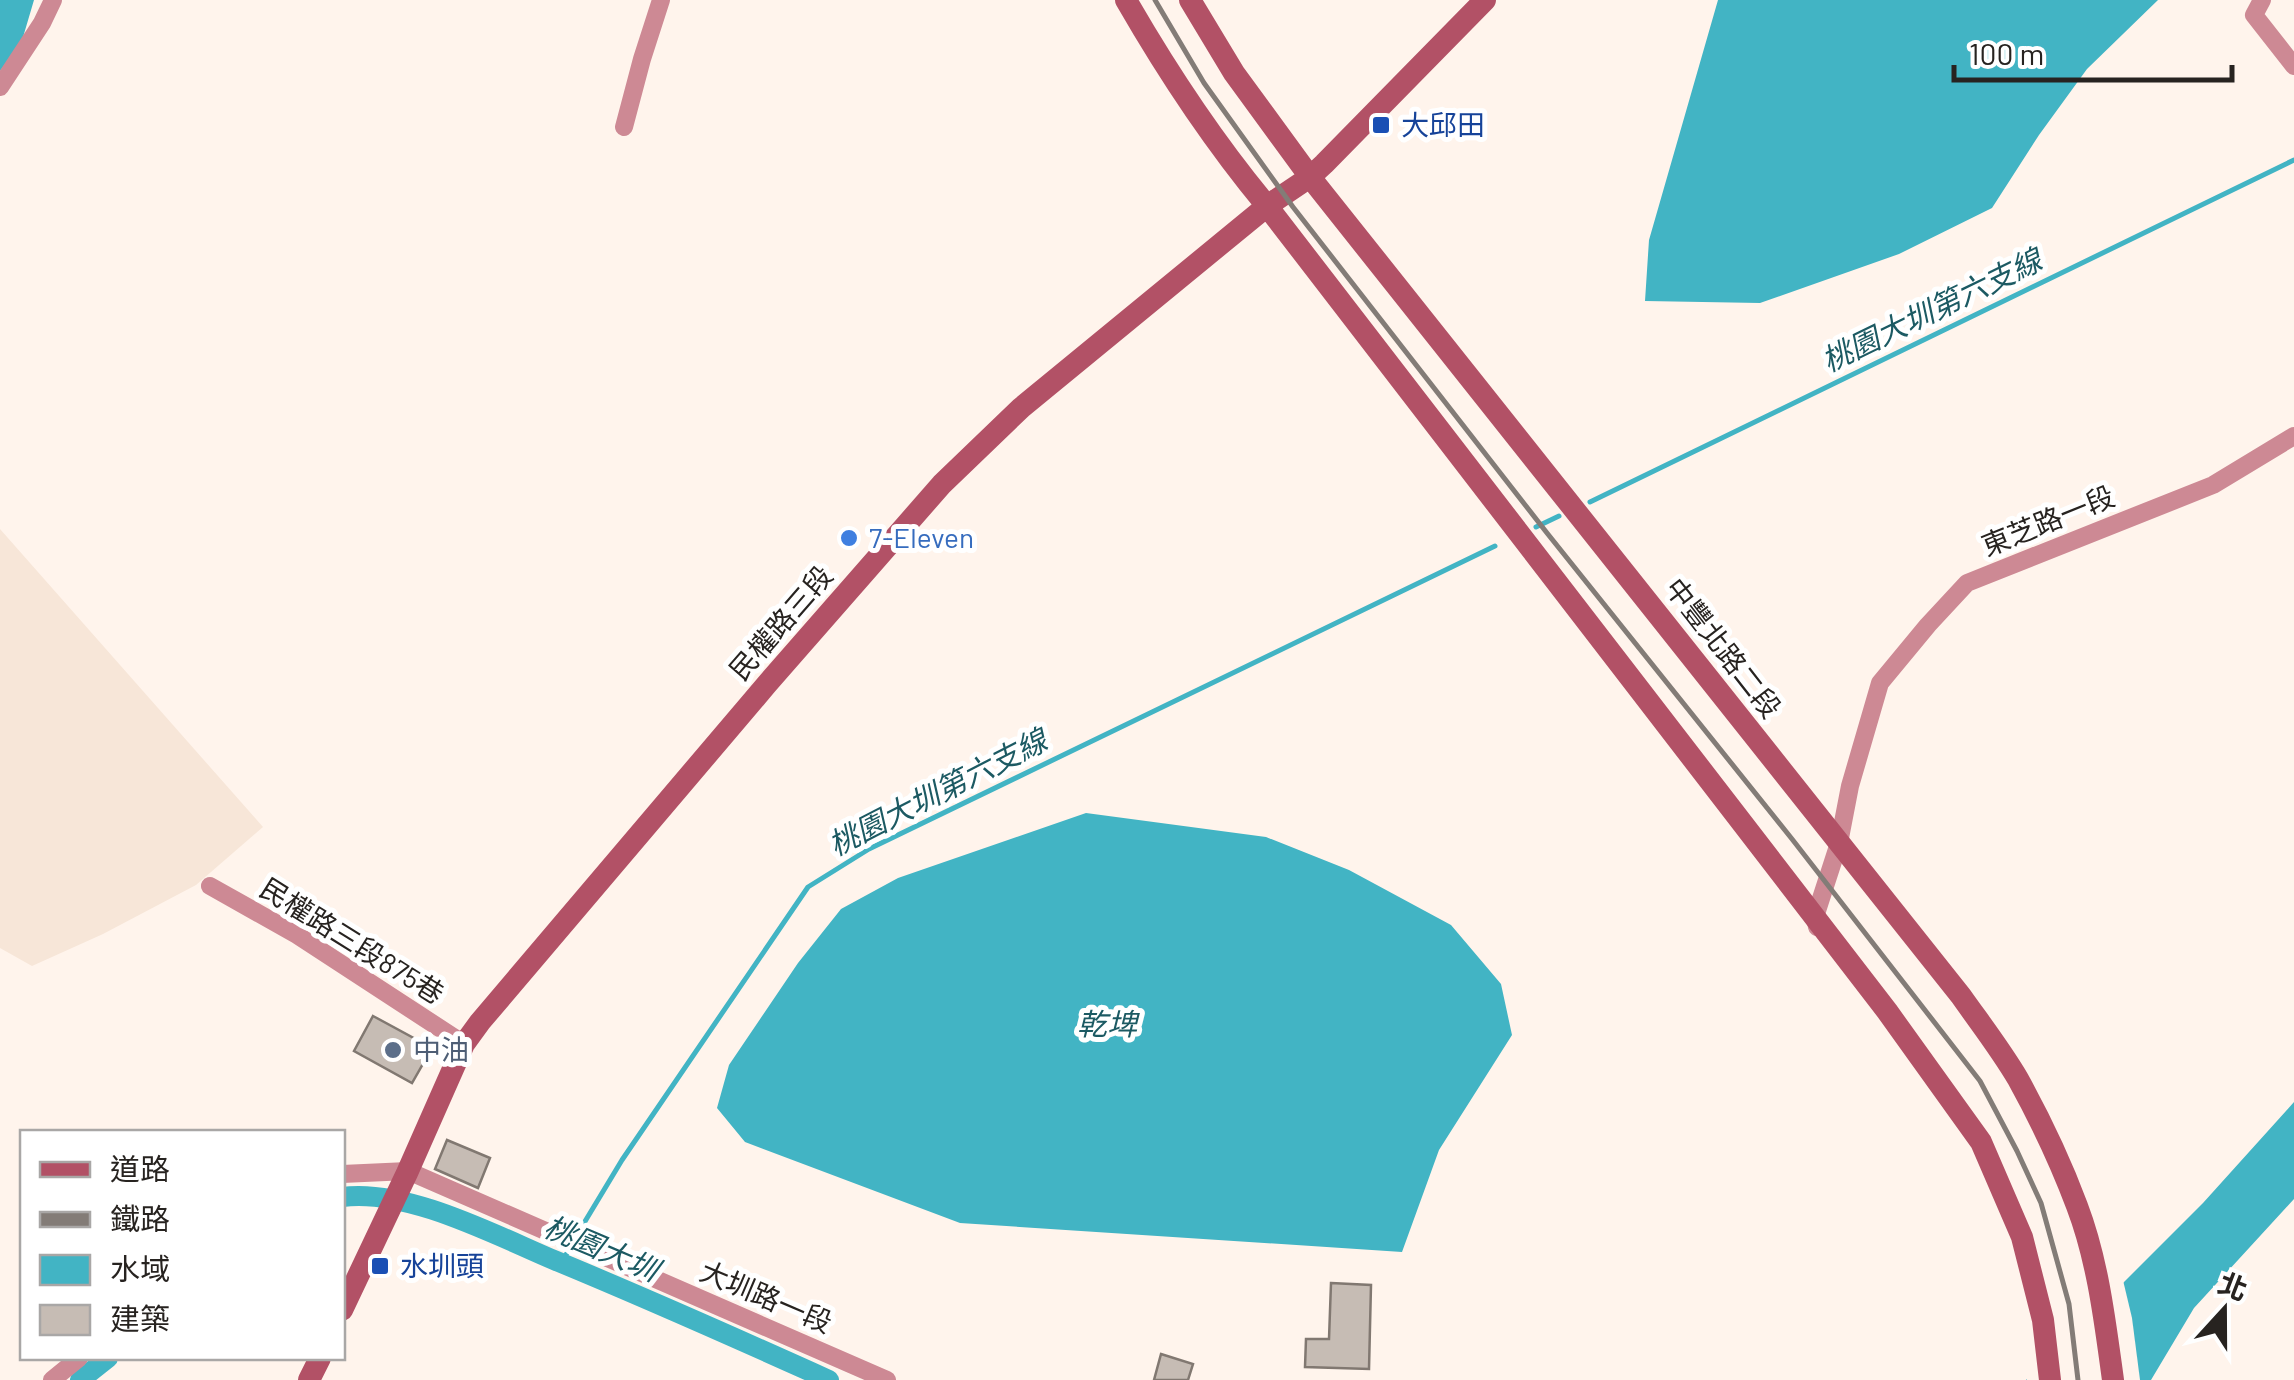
<svg xmlns="http://www.w3.org/2000/svg" width="2294" height="1380" viewBox="0 0 2294 1380" font-family="Barlow,'Noto Sans TC',sans-serif">
	<rect width="100%" height="100%" fill="#fff4ec"/>
	<!-- built -->
	<path fill="#f7e6d8" d="M0,529l263,298 -67,58 -93,49 -71,32 -32,-18z"/>
	<!-- water -->
	<path fill="#42b4c4" d="M0,0h34l-13,44 -21,27z
		M1718,0h440l-71,69 -48,66 -47,73 -93,46 -139,49 -115,-2 4,-61z
		M1086,813l180,24 83,33 102,55 50,59 11,51 -73,115 -37,102 -442,-29 -215,-81 -28,-34 12,-43 69,-102 43,-54 57,-31z
		M2294,1102v97l-100,109 -43,72h-125l177,-177z"/>
	<!-- pier -->
	<path fill="#fff4ec" d="M2122,1276l10,42 8,62h-113l-1,-7z"/>
	<g fill="none" stroke-linecap="round" stroke-linejoin="round">
		<!-- stream -->
		<path stroke="#42b4c4" stroke-width="5" d="M1590,502l704,-342
			M1536,527l23,-11
			M575,1238l47,-78 186,-273 61,-38 626,-303
			M561,1263l9,-15"/>
		<!-- canal -->
		<path stroke="#42b4c4" stroke-width="20" d="M342,1197c64,-9 153,38 212,63 92,38 184,79 275,120
			M80,1380l28,-22"/>
	</g>
	<!-- building -->
	<path fill="#c6bcb4" stroke="#817871" stroke-width="2.5" d="M373,1016l59,32 -20,35 -58,-32z
		M447,1140l43,18 -12,30 -43,-19z
		M1331,1283l40,2 -2,84 -64,-2 1,-28h23z
		M1161,1354l32,10 -5,16h-34z"/>
	<g fill="none" stroke-linecap="round" stroke-linejoin="round">
		<!-- street -->
		<path stroke="#cd8994" stroke-width="18" d="M2262,0l-8,15 40,51
			M0,87l42,-64 11,-23
			M624,127l18,-68 19,-59
			M210,886l87,49 167,109
			M1817,927l-2,-10 24,-74 11,-57 30,-103 48,-58 39,-42 246,-98 81,-49
			M342,1174l66,-3 479,209
			M52,1380l27,-22"/>
		<!-- secondary -->
		<path stroke="#b25166" stroke-width="22" d="M1126,0c42,73 87,141 141,206l620,805 94,131 41,95 21,83 7,60
			M1190,0l44,73 76,104 651,819c19,27 40,54 57,83 22,40 43,84 59,127 21,55 28,116 36,174
			M342,1310l65,-137 57,-129 16,-22 287,-338 175,-200 79,-76 246,-202 43,-29 14,-13 161,-164
			M309,1380l11,-22"/>
		<!-- rail -->
		<path stroke="#837c77" stroke-width="5" d="M1155,0l49,83 89,124 254,326 245,306 188,242 37,70 24,52 28,101 9,76"/>
	</g>
	<!-- markers -->
	<g fill="#1a4fb4" stroke="#fff" stroke-width="4">
		<rect x="1371" y="115" width="20" height="20" rx="5"/>
		<rect x="370" y="1256" width="20" height="20" rx="5"/>
	</g>
	<circle fill="#3f7fe0" stroke="#fff" stroke-width="4" cx="849" cy="538" r="10"/>
	<circle fill="#5c6f8a" stroke="#fff" stroke-width="4" cx="393" cy="1050" r="10"/>
	<g text-anchor="middle" stroke-width="10" stroke-linejoin="round" paint-order="stroke">
		<!-- transit labels -->
		<g font-size="28" fill="#164399" stroke="#fff" text-anchor="start">
			<text x="1401" y="135">大邱田</text>
			<text x="400" y="1276">水圳頭</text>
		</g>
		<!-- street labels -->
		<g font-size="28" fill="#272320" stroke="#fff">
			<text transform="translate(2048 521) rotate(-22)" y="10">東芝路一段</text>
			<text transform="translate(781 623) rotate(-49)" y="10">民權路三段</text>
			<text transform="translate(1723 648) rotate(52)" y="10">中豐北路二段</text>
			<text transform="translate(352 941) rotate(32)" y="10">民權路三段875巷</text>
			<text transform="translate(766 1297) rotate(23)" y="10">大圳路一段</text>
		</g>
		<!-- shop labels -->
		<g font-size="28" fill="#366cbe" stroke="#fff" text-anchor="start">
			<text x="869" y="548">7-Eleven</text>
		</g>
		<!-- service labels -->
		<g font-size="28" fill="#4e5e75" stroke="#fff" text-anchor="start">
			<text x="413" y="1060">中油</text>
		</g>
		<!-- water labels -->
		<g font-size="30" font-style="italic" fill="#1c5a63" stroke="#fff">
			<text transform="translate(1932 311) rotate(-26)" y="10">桃園大圳第六支線</text>
			<text transform="translate(938 793) rotate(-27)" y="10">桃園大圳第六支線</text>
			<text x="1107" y="1035">乾埤</text>
			<text transform="translate(601 1249) rotate(23)" y="10">桃園大圳</text>
		</g>
	</g>
	<!-- legend -->
	<rect x="20" y="1130" width="325" height="230" fill="#ffffff" stroke="#a9a7a6" stroke-width="2.5"/>
	<rect x="40" y="1162" width="50" height="15" fill="#b25166" stroke="#a9a7a6" stroke-width="2.5"/>
	<text x="110" y="1180" font-size="30" fill="#272320">道路</text>
	<rect x="40" y="1212" width="50" height="15" fill="#837c77" stroke="#a9a7a6" stroke-width="2.5"/>
	<text x="110" y="1230" font-size="30" fill="#272320">鐵路</text>
	<rect x="40" y="1255" width="50" height="30" fill="#42b4c4" stroke="#a9a7a6" stroke-width="2.5"/>
	<text x="110" y="1280" font-size="30" fill="#272320">水域</text>
	<rect x="40" y="1305" width="50" height="30" fill="#c6bcb4" stroke="#a9a7a6" stroke-width="2.5"/>
	<text x="110" y="1330" font-size="30" fill="#272320">建築</text>
	<!-- north arrow -->
	<g transform="translate(2224 1310) rotate(21)" stroke="#ffffff" stroke-width="8" paint-order="stroke">
	<path d="M0-8L18 38L0 25L-18 38Z" fill="#272320"/>
	<text y="-15" font-size="28" font-weight="bold" text-anchor="middle" fill="#272320">北</text>
	</g>
	<!-- scale -->
	<path d="M1954 65v15h278v-15" fill="none" stroke="#272320" stroke-width="5"/>
	<text x="1969" y="65" font-size="30" fill="#272320" stroke="#ffffff" stroke-width="8" paint-order="stroke">100 m</text>
</svg>
